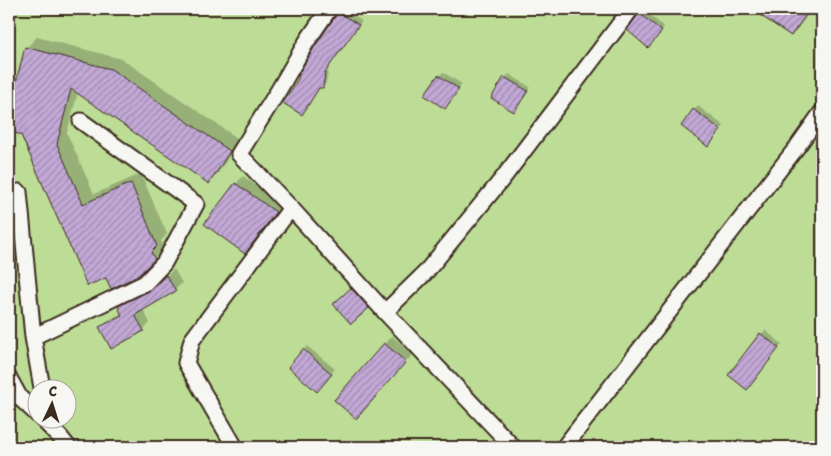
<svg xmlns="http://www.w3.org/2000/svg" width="831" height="456" viewBox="0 0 831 456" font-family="'Shantell Sans',sans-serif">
	<defs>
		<pattern id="building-hatch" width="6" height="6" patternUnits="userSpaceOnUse" patternTransform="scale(1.25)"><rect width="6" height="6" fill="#c2a8d6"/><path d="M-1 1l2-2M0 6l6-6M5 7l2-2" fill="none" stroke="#9f89ad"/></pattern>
	</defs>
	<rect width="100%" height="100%" fill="#ece6ec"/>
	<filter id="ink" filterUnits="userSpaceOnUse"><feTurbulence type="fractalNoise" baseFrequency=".02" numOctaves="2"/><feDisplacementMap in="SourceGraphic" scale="10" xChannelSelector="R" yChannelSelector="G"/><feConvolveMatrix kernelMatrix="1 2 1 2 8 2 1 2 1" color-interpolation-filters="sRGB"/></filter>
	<g filter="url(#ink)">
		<!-- green -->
		<path fill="#bddd96" stroke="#7c845a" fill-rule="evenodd" d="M9,9h813v438h-813zM38,388h30v30h-30z"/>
		<!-- shadow -->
		<path fill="#0003" d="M343,9l19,12 -33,46 -3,16 -3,4 -23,-8 16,-32 23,-35z
			M772,9h40l-13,18 -8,8 -25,-17z
			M644,10l20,17 -12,15 -12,-28z
			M37,37l85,22 118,81 -21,32 -11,10 -130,-90 -11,41 27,61 47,-20 26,60 -6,7 4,6 -26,27 -33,2 -84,-142 -13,-4v-16l17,-66z
			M443,72l19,12 -13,20 -4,4 -6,-32z
			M509,74l21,13 -12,20 -4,4 -21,-14 12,-19z
			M698,106l26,20 -12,15 -18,-31z
			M243,176l39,28 -30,41 -7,7 -9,-68z
			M174,269l8,14 -7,7 -32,19 7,14 -7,7 -42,-2 7,-8 14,-7 -3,-6 8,-8 31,-15z
			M355,285l16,18 -20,19 -16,-18z
			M765,330l17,14 -31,40 -21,-10z
			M392,336l21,18 -49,56 21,-66z
			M307,346l28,23 -14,17 -17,-36z"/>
		<!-- building -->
		<path fill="url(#building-hatch)" stroke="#3b2a1e" d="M751,9h59l-19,27z
			M338,12l21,13 -34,47 -2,16h-4l-17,27 -19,-12 15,-24 1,-6 16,-27z
			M639,13l23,18 -14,17 -21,-18z
			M25,47l86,22 119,82 -21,33 -138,-95 -14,55 26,60 48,-21 26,63 -6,6 4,7 -16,16 -28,14 -5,-11 -19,8 -66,-151 -12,-4v-22z
			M438,75l21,14 -14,20 -21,-14z
			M504,77l24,14 -14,21 -23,-14z
			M693,109l28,21 -13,17 -27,-21z
			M235,183l41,29 -31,42 -41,-30z
			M166,275l10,16 -41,24 9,16 -33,18 -12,-22 23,-11 -4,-10 31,-15z
			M351,288l18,20 -18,16 -18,-20z
			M760,333l19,15 -32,42 -19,-15z
			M384,343l22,19 -50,57 -22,-19z
			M303,349l29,25 -15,18 -29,-25z"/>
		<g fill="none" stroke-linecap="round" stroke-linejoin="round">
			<!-- lane casing -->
			<g stroke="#3b2a1e" stroke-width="19">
				<path id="lane" d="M329,9l-22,32 -27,47 -41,66 52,54 94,104 128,135
					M19,192l14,145 9,51
					M385,312l40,-39 78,-95 128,-169
					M33,337l112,-54 19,-20 32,-59 -115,-83
					M9,378l11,20 18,17
					M41,418l19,19 8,10
					M235,447l-49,-84 6,-23 99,-132
					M564,447l233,-300 25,-35"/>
			</g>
			<!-- lane -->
			<use href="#lane" stroke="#f6f6f2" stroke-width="15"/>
		</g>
	</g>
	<!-- margin -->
	<rect width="831" height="456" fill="none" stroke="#f6f6f2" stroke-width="30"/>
	<rect x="15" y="15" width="801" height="426" fill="none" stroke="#3b2a1e" stroke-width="2" filter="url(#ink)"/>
	<!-- north arrow -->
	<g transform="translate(52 404) rotate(4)"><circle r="24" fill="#f6f6f2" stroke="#aba49d"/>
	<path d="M0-4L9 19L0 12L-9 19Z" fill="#3b2a1e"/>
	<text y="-8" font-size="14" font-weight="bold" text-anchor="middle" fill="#3b2a1e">С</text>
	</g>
</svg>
